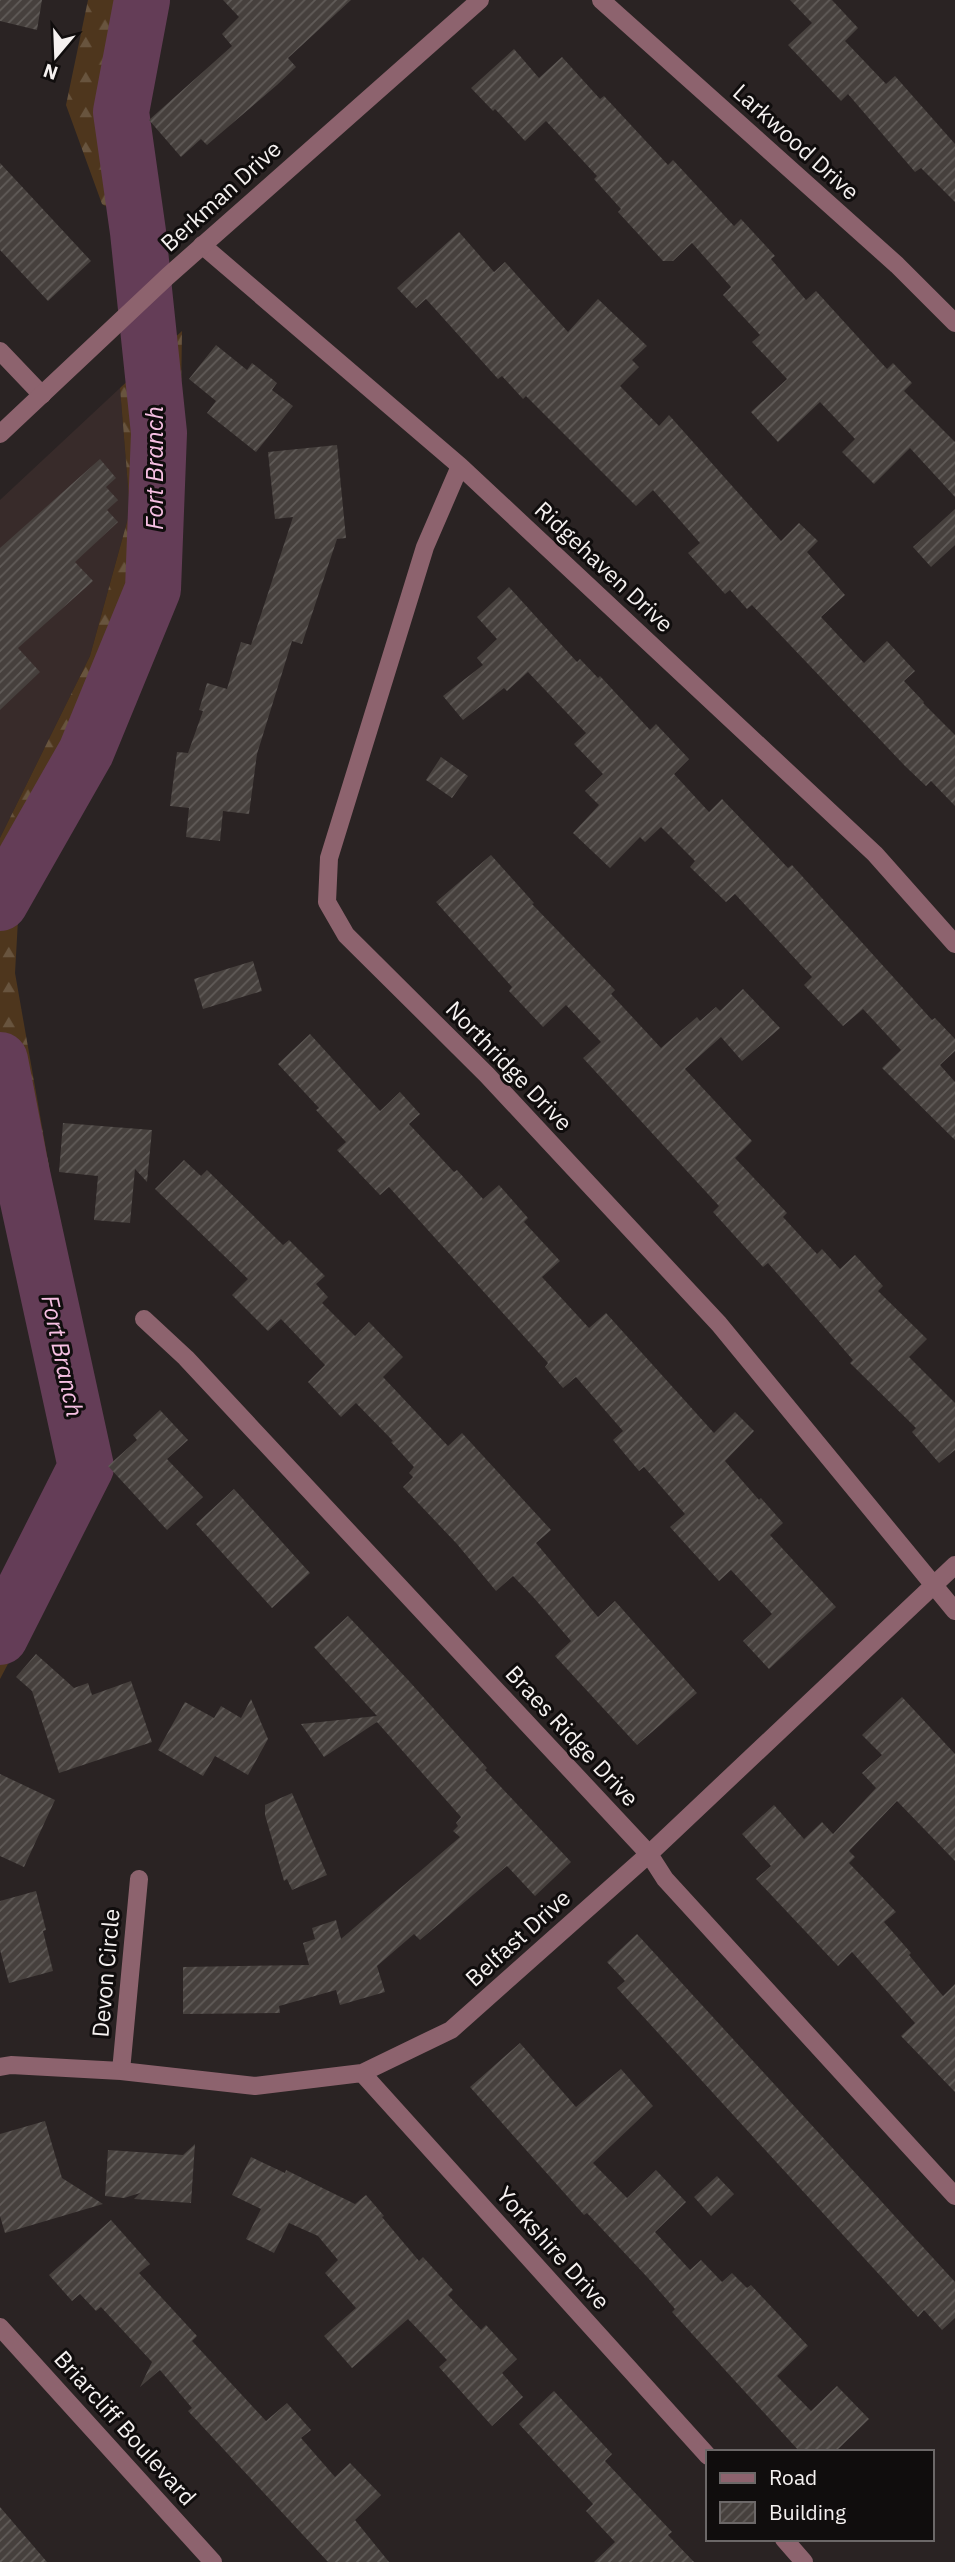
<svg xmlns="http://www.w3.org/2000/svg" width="955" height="2562" viewBox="0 0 955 2562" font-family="'IBM Plex Sans',sans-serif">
	<defs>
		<pattern id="forest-firs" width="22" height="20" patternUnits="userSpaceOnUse" patternTransform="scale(1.75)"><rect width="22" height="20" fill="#4e361d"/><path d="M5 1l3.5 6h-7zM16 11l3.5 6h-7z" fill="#68543e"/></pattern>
		<pattern id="building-hatch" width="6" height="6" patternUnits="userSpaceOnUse" patternTransform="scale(1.75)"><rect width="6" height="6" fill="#46403d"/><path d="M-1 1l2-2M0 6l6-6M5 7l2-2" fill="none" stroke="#615c59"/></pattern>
	</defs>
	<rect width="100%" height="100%" fill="#2a2323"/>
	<!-- built -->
	<path fill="#382b2a" d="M120,388l10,123 -40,145 -90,182v-338z"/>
	<!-- forest -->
	<path fill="url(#forest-firs)" d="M88,0h76l-19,96 9,127 -21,-1 -31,-18 -36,-99z
		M182,331l-4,264 -65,141 -94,166 -4,71 78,444 8,70 -101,192v-100l62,-126 -62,-269v-346l90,-182 40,-145 -10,-123z"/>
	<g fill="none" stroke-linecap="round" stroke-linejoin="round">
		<!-- river -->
		<path stroke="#643d57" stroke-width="56" d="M0,903l86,-151 67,-163 6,-156 -21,-201 -17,-120 21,-112
			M0,1060l21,109 65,298 -86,170"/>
	</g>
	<!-- building -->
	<path fill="url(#building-hatch)" d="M0,0h42l-5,30 -37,-9z
		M223,0h128l-63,58 8,9 -19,18 -70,60 -6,-6 -20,18 -32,-37 83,-74 -10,-12 17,-17z
		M790,0h42l26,28 -13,13 41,43 9,-8 60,68v58l-34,-34 -6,4 -67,-78 -7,7 -53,-56 24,-22z
		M514,49l25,29 23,-21 38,42 4,-3 64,69 5,-5 61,66 7,-7 34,37 -4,3 35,41 10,-9 71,78 6,-6 19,20 -8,8 51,51v55l-45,-49 -36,36 -32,-32 13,-13 -35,-37 -42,40 -27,-30 36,-33 -35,-37 8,-7 -37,-40 8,-8 -39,-44 -19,18h-10l-45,-49 3,-3 -27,-30 3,-3 -51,-55 -21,20 -30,-32 -2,2 -22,-23z
		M0,163l91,98 -43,40 -48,-51z
		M459,232l35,40 11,-10 63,70 30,-33 49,47 -15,14 7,7 -19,19 39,40 10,-11 112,126 18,-18 19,18 -11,11 38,43 -24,22 43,46 23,-22 28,30 -11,10 20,21 -1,1 32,32v71l-24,-25 -5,5 -21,-20 -153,-161 -5,4 -17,-19 -5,4 -37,-41 12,-10 -47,-53 -17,16 -110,-110 -3,3 -21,-23 -4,3 -72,-80 -10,9 -19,-20z
		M216,345l31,25 5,-7 25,20 -5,7 21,16 -37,46 -49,-39 9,-12 -27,-22z
		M337,445l9,93 -9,1 -35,105 -10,-3 -35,113 -8,60 -26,-3 -3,30 -34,-4 3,-29 -19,-2 7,-54 11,1 15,-42 -4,-1 8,-27 20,6 14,-47 10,3 42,-128 -18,2 -7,-67z
		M100,459l16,19 -10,9 12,13 -11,10 11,12 -43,40 18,19 -75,67 22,24 -40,38v-162z
		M955,509v36l-24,22 -18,-20z
		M509,587l68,75 3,-3 18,19 2,-2 50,54 6,-6 33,35 -15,15 35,38 13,-13 66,69 4,-3 140,155 3,-2 20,21v12l-15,14 15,17v58l-73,-72 19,-18 -38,-41 -20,17 -39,-41 8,-8 -77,-83 -9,8 -36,-35 5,-6 -34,-34 -16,15 -5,-5 -30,31 -37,-35 26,-28 -14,-14 18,-17 -29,-30 12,-11 -58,-61 -21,19 -3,-3 -41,32 -20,-24 40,-31 -6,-7 20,-19 -20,-22z
		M441,757l27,19 -16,22 -26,-18z
		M491,855l43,48 -2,1 83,86 -4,4 50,54 36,-31 3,4 16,-14 4,4 23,-22 37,39 -38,33 -21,-24 -36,32 67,72 -17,17 52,55 -4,4 34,37 5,-5 18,20 15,-14 28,31 -5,5 49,48 -18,18 46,46v47l-16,13 -27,-31 4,-4 -66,-65 3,-3 -85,-97 -5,4 -50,-55 6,-6 -136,-148 18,-16 -35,-37 -23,22 -34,-36 3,-4 -76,-85z
		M253,961l9,30 -59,18 -9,-30z
		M310,1034l70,77 20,-19 20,22 -11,10 45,48 3,-2 26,29 16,-14 29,33 -4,4 36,39 -18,16 47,51 17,-15 108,120 21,-21 19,19 -29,30 34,39 2,-2 22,25 -13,12 66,72 -67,62 -26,-28 29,-27 -41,-44 -12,11 -49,-54 15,-13 -41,-47 -5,4 -26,-31 10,-9 -47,-54 -13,11 -18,-21 3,-4 -159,-176 -9,8 -43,-45 9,-8 -30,-32 3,-2 -41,-44z
		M63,1123l89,7 -5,52 -12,-13 -5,54 -36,-3 4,-44 -39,-4z
		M184,1160l17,16 6,-6 76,75 6,-5 36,36 -9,8 12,13 -6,6 33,33 14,-14 34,35 -20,20 65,69 14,-13 89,97 -15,13 62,74 17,-16 82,92 -60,52 -82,-89 16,-15 -37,-43 -21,-22 -17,15 -39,-47 -54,-57 10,-10 -4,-4 5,-6 -23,-25 2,-1 -37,-38 -15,14 -33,-35 17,-17 -44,-46 -13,12 -36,-36 16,-16 -93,-90z
		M160,1410l28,30 -21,19 36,38 -36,33 -59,-64 29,-26 -4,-5z
		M234,1489l76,84 -38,35 -76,-84z
		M348,1616l61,65 78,87 -2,2 86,92 -36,34 -28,-30 -87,74 -6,-6 -37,32 8,26 -45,13 -4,-15 -57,16 1,7 -97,1v-47l126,-2 -6,-22 12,-4 -3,-11 24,-8 5,19 119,-102 -7,-6 5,-5 -2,-3 5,-6 -84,-95 -53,35 -23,-33 76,-8 -63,-69z
		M36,1654l38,34 14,-5 4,12 39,-14 21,61 -93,31 -27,-82 -16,-14z
		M902,1697l53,57v107l-58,-60 -48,50 6,6 -6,6 47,49 -12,10 27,31 -2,2 34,41 12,-12v108l-54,-56 14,-13 -63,-71 -14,14 -82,-87 15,-13 -29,-32 32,-29 30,34 18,-17 11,12 43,-46 -14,-15 20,-18 -20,-20z
		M251,1699l17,40 -20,36 -33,-19 -12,20 -45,-26 27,-48 29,16 7,-12 20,12z
		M0,1774l55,26 -31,67 -24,-11z
		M292,1793l35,82 -35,15 -5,-11 -3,2 -19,-66v-10z
		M36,1891l10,39 -3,1 10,40 -44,12 -9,-33v-49z
		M637,1934l318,348v36l-13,12 -18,-20 -6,7 -301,-329 8,-7 -18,-19z
		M520,2043l56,64 45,-38 32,37 -60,57 34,35 29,-28 30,32 -31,30 35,38 11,-10 21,22 10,-9 15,15 4,-3 57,61 -31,30 34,35 26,-25 32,33 -34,33h-35l-128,-140 3,-3 -27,-31 -61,-65 -3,2 -114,-128z
		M45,2121l17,57 41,26 -98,29 -5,-17v-82z
		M195,2144l-4,59 -57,-4 6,-6 -16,5 -19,-2 3,-46 75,5z
		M251,2157l34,16 1,-3 69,34 11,-9 18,21 -2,1 37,44 4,-4 30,33 -5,5 33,35 5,-5 31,34 -15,14 21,24 -31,29 -53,-59 8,-7 -39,-41 -56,49 -28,-32 32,-28 -31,-35 13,-13 -20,-24 -29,-13 -15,30 -28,-14 15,-30 -29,-14z
		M717,2176l17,18 -23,22 -17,-19z
		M111,2220l39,44 -11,9 58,63 -5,5 74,80 21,-18 24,27 -10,8 34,39 15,-14 31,32 -26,25 34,42h-61l-140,-151 4,-3 -32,-38 -20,17 12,-25 -51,-55 -5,4 -16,-17 -8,7 -23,-26z
		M554,2391l58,63 -7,7 67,71 -4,3 26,27h-100l21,-20 -29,-31 7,-7 -74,-80z
		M0,2507l47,55h-47z"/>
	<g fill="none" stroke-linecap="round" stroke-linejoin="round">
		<!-- minor -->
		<path stroke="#8d636e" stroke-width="18" d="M601,0l296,265 58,58
			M202,245l258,221 415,388 80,90
			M0,351l42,44
			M460,466l-35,81 -96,311 -2,44 19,33 141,140 232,249 236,287
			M144,1319l42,39 463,496 16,25 290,317
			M0,2067l11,-2 110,6 134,15 107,-13 89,-43 198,-176 306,-289
			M121,2071l18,-192
			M362,2073l346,383
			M784,2539l20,23"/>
		<!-- tertiary -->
		<path stroke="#8d636e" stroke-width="18" d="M0,434l168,-158 312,-276
			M0,2327l213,235"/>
	</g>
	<g text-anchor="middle" stroke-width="6" stroke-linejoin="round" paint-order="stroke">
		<!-- street labels -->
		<g font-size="23" fill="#f5f1f0" stroke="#100d0d">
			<text transform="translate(796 142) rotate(42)" y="8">Larkwood Drive</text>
			<text transform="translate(221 196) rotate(-42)" y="8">Berkman Drive</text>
			<text transform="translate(604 567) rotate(43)" y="8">Ridgehaven Drive</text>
			<text transform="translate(509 1066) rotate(46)" y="8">Northridge Drive</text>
			<text transform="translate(572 1736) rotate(47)" y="8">Braes Ridge Drive</text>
			<text transform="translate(518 1938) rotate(-42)" y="8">Belfast Drive</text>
			<text transform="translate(106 1973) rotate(-85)" y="8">Devon Circle</text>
			<text transform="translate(553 2248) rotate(48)" y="8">Yorkshire Drive</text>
			<text transform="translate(125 2428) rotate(48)" y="8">Briarcliff Boulevard</text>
		</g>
		<!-- water labels -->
		<g font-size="24" font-style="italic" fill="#f7c0e3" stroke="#100d0d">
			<text transform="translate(155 468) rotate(-90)" y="8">Fort Branch</text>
			<text transform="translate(62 1356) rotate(78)" y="8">Fort Branch</text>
		</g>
	</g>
	<!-- legend -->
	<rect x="706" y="2450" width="228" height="91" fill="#100d0d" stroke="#6c6868" stroke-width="2"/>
	<rect x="720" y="2473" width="35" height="10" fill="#8d636e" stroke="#6c6868" stroke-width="2"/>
	<text x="769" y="2485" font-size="21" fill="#f5f1f0">Road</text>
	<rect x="720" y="2502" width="35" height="21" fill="url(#building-hatch)" stroke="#6c6868" stroke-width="2"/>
	<text x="769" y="2520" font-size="21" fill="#f5f1f0">Building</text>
	<!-- north arrow -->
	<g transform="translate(56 56) rotate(199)" stroke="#100d0d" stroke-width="5" paint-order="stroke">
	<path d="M0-5L12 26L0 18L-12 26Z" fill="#f5f1f0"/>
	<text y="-10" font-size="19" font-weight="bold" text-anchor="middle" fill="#f5f1f0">N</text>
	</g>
</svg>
